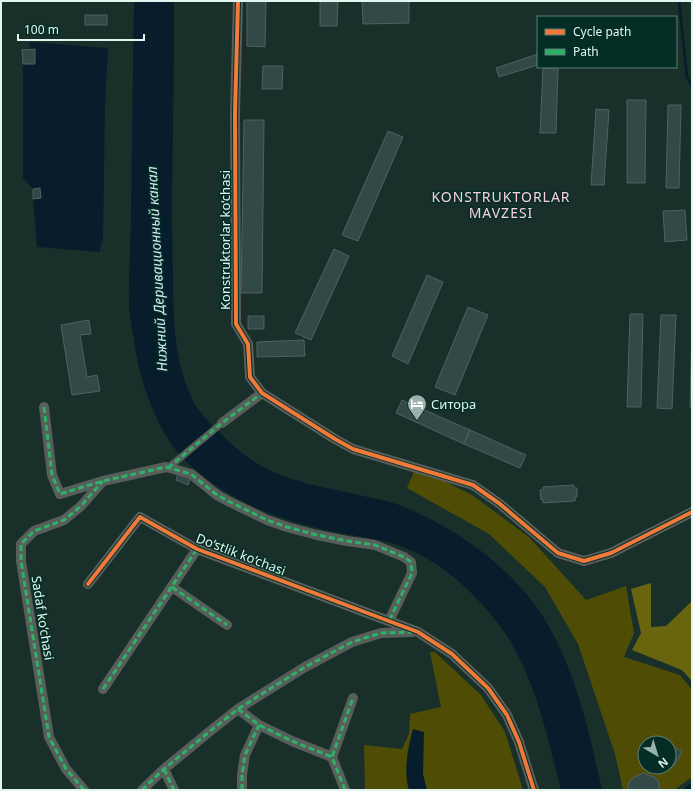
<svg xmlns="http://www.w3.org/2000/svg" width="693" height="791" viewBox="0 0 693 791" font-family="'Noto Sans',sans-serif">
	<rect width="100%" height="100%" fill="#192f2a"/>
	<!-- green -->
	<path fill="#4f4c06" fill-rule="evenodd" d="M416,467l56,28 57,42 57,63 40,-14 8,47 -10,24 56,18 12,15v87l-18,13h-51l-8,-36 -37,-110 -33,-57 -56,-53 -82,-46zM645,743h24v24h-24z
		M430,652h5l46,43 24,37 18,58h-158l-1,-45 38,4 7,-15 1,-20 31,-7z"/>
	<!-- forest -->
	<path fill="#69650e" d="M651,583v44l15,-1 26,-25v80l-10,-11 -50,-20 9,-17 -10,-44z"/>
	<!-- water -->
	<path fill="#071d2b" d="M134,1h40c0,64 -1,129 -2,193 0,27 0,54 1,81 0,42 1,86 19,124 6,12 17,23 26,32 13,13 27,26 43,35 31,17 68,22 102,30 13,3 27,5 39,10 51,21 96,52 130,95 40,52 56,126 70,189h-41c-11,-42 -20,-87 -39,-126 -12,-28 -32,-53 -54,-74 -21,-21 -49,-39 -77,-47 -21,-6 -44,-8 -65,-13 -55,-12 -108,-34 -147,-76 -16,-18 -27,-45 -35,-68 -4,-12 -7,-26 -9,-39 -2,-14 -5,-27 -6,-41 -1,-30 2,-61 2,-91 1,-71 2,-143 3,-214z
		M30,42l78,6 -3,56 -2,137 -2,1 -1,10 -63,-5 -4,-48 8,-1 -1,-9h-7l-10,-11v-114h12v-14h-6z
		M413,729l11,3 -1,42 4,16h-18c-6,-19 -1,-42 4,-61z"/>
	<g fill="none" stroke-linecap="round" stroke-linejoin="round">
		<!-- stream -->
		<path stroke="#071d2b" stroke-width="2.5" d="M679,1l8,76 5,9"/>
		<!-- canal -->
		<path stroke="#071d2b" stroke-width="9" d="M689,790l3,-2"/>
	</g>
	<!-- building -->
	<path fill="#334948" stroke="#4f6260" d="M247,1h19l-1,46 -18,-1z
		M320,1h18l-1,25h-17z
		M362,1h47v22l-46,1z
		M85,15h22v10h-22z
		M35,49v15h-12l-1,-14z
		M538,54v11l-39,12 -3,-9z
		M263,66h20l-1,23h-20z
		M543,68l15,1 -2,64h-16z
		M627,100h19l-1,83h-18z
		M668,105h13l-2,83h-13z
		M596,109l13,1 -5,75h-13z
		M244,120h20l-2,173h-21z
		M388,131l15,6 -45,104 -16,-6z
		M40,188l1,10 -8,1v-10z
		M685,210l2,30 -22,2 -2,-31z
		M334,249l15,7 -38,84 -16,-7z
		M427,275l16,7 -35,82 -16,-8z
		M468,307l20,8 -33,80 -20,-8z
		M630,314h13l-2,93h-14z
		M661,315h15l-4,94 -15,-1z
		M248,316h16v13h-16z
		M89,320l2,14 -11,1 7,42 10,-2 3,16 -28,4 -11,-70z
		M692,322v85h-2z
		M304,340l1,16 -48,1v-15z
		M402,400l68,30 -6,14 -68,-31z
		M470,430l56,25 -6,13 -56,-24z
		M179,471l12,5 -3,9 -12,-5z
		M574,485v3h3v9h-2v4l-32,2v-4l-2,1 -1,-10h3v-3z
		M655,739l9,4h-11z
		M669,745l13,6 -7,14 -6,-2z
		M644,773l10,4 4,4 2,9h-33l3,-9 4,-4z"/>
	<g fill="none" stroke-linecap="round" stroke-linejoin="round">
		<!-- pedestrian -->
		<path stroke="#585e5a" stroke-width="7" d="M168,468l54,-45"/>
		<!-- minor -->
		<path stroke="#585e5a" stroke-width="10" d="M238,1l-3,111 1,212 12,20 2,33 12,16 73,46 18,10 120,36 27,19 58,49 26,8 27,-8 81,-41
			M44,407l8,68 8,19 43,-13 63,-14 25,7 26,21 13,7 37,18 20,7 30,8 30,6 28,4 29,12 7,5 1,11 -23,48
			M222,423l40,-30
			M88,584l52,-67 57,32 221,83 34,22 36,34 19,27 12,27 15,48
			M172,587l55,38
			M103,689l94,-140
			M238,709l21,16 33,16 40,16
			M164,769l10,21
			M84,790l-18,-21 -17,-32 -28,-176v-17l13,-13 30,-11 17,-14 22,-25
			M142,790l22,-21 45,-37 29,-23 67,-42 47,-25 29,-9 31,-1
			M242,790v-15l3,-20 14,-30
			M345,790l-13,-33 21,-59"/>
		<!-- quiet -->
		<path stroke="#2db169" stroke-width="3" stroke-dasharray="6 3" stroke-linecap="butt" d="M44,407l8,68 8,19 43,-13 63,-14 25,7 26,21 13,7 37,18 20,7 30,8 30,6 28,4 29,12 7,5 1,11 -23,48
			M168,468l54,-45 40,-30
			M172,587l55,38
			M103,689l94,-140
			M238,709l21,16 33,16 40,16
			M164,769l10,21
			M84,790l-18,-21 -17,-32 -28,-176v-17l13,-13 30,-11 17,-14 22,-25
			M142,790l22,-21 45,-37 29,-23 67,-42 47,-25 29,-9 31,-1
			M242,790v-15l3,-20 14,-30
			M345,790l-13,-33 21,-59"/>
		<!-- cycleway casing -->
		<g stroke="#042e25" stroke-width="6">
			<path id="cycleway" d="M238,1l-3,111 1,212 12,20 2,33 12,16 73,46 18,10 120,36 27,19 58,49 26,8 27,-8 81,-41
				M88,584l52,-67 57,32 221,83 34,22 36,34 19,27 12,27 15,48"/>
		</g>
		<!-- cycleway -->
		<use href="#cycleway" stroke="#f17a3a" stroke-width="4"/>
	</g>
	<!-- icons -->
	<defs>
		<g id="hotel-pin" transform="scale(1)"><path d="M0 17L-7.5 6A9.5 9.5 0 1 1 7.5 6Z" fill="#9ab0aa" stroke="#042e25"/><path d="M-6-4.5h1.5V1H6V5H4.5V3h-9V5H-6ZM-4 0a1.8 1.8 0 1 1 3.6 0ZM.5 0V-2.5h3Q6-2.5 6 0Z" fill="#fff"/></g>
	</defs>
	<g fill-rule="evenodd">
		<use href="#hotel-pin" x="417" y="404"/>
	</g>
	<g text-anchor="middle" stroke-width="3" stroke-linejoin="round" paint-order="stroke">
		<!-- street labels -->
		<g font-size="13" fill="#e0f6ef" stroke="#042e25">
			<text transform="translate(225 240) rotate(-90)" y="5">Konstruktorlar ko‘chasi</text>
			<text transform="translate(241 554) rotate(21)" y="5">Do‘stlik ko‘chasi</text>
			<text transform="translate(43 618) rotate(81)" y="5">Sadaf ko‘chasi</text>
		</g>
		<!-- poi labels -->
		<g font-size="13" fill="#e0f6ef" stroke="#042e25" text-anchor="start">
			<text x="431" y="409">Ситора</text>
		</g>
		<!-- neighbourhood labels -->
		<g font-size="14" letter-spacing="1" fill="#fccde4" stroke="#042e25">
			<text x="501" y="202">KONSTRUKTORLAR<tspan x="501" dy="16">MAVZESI</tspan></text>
		</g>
		<!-- water labels -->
		<g font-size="14" font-style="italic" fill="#d4e6f5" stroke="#042e25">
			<text transform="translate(157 269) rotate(-93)" y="5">Нижний Деривационный канал</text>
		</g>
	</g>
	<!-- border -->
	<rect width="693" height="791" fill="none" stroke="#e0f6ef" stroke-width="4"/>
	<!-- legend -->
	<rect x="537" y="16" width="140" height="52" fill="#042e25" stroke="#5c7e76"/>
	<rect x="545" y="29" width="20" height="6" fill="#f17a3a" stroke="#5c7e76"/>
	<text x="573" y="36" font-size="12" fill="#e0f6ef">Cycle path</text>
	<rect x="545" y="49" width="20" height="6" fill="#2db169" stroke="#5c7e76"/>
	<text x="573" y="56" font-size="12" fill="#e0f6ef">Path</text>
	<!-- north arrow -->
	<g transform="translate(657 755) rotate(142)"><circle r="19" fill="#042e25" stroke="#5c7e76"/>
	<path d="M0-3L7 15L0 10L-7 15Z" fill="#9ab0aa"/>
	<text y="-6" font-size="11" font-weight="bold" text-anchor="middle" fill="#e0f6ef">N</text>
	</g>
	<!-- scale -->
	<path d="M18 34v6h126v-6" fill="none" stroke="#e0f6ef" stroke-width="2"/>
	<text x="24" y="34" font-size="12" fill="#e0f6ef" stroke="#042e25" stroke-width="3" paint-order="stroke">100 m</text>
</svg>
